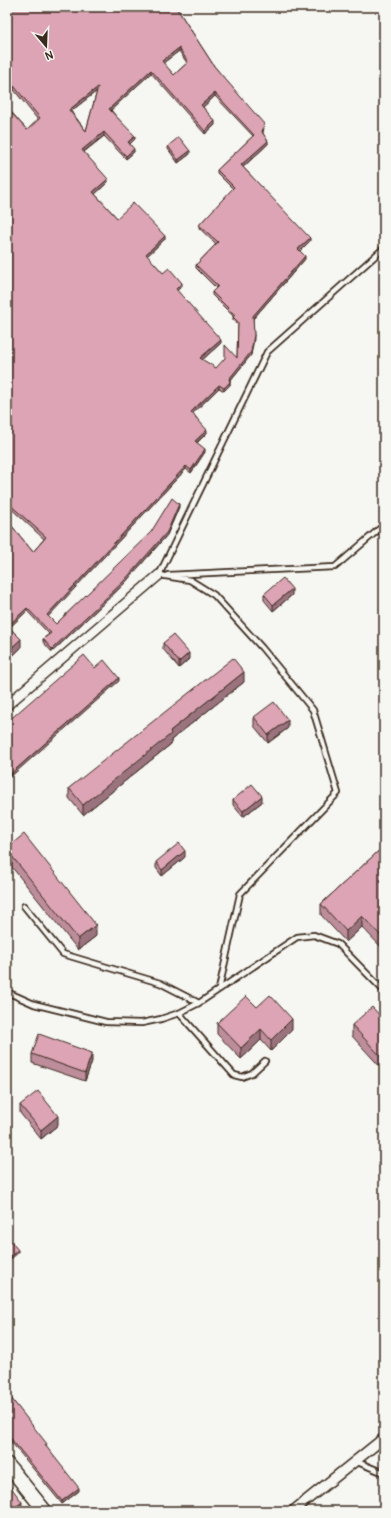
<svg xmlns="http://www.w3.org/2000/svg" width="391" height="1518" viewBox="0 0 391 1518" font-family="Pangolin,sans-serif">
	<rect width="100%" height="100%" fill="#f6f6f2"/>
	<filter id="ink" filterUnits="userSpaceOnUse"><feTurbulence type="fractalNoise" baseFrequency=".025" numOctaves="2"/><feDisplacementMap in="SourceGraphic" scale="8" xChannelSelector="R" yChannelSelector="G"/><feConvolveMatrix kernelMatrix="1 2 1 2 8 2 1 2 1" color-interpolation-filters="sRGB"/></filter>
	<g filter="url(#ink)">
		<g fill="none" stroke-linecap="round" stroke-linejoin="round">
			<!-- lane casing -->
			<g stroke="#3b2a1e" stroke-width="8">
				<path id="lane" d="M159,575l31,5 24,15 48,53 51,62 25,83 -98,101 -21,95
					M159,575l108,-223 117,-104
					M168,575l167,-8 49,-42
					M24,906l39,48 97,29 39,20
					M7,992l27,12 72,18 36,1 19,-4 18,-6 20,-10 98,-66 17,-2 24,9 46,47
					M179,1013l55,62 8,2 10,-4 13,-12
					M355,1461l29,12"/>
			</g>
			<!-- street casing -->
			<g stroke="#3b2a1e" stroke-width="12">
				<path id="street" d="M7,705l152,-130
					M293,1511l91,-73"/>
			</g>
			<!-- secondary casing -->
			<g stroke="#3b2a1e" stroke-width="16">
				<path id="secondary" d="M7,1464l38,47"/>
			</g>
			<!-- lane -->
			<use href="#lane" stroke="#f6f6f2" stroke-width="4.5"/>
			<!-- street -->
			<use href="#street" stroke="#f6f6f2" stroke-width="9"/>
			<!-- secondary -->
			<use href="#secondary" stroke="#f6f6f2" stroke-width="13"/>
		</g>
		<!-- wall -->
		<path fill="#bd8d9c" stroke="#3b2a1e" fill-rule="evenodd" d="M7,7h169l38,59 50,62 -1,5 5,11 -25,23 67,74 -11,10 6,8 -52,60 1,20 -3,16 -21,26v4l-6,6 -5,-3 -26,25 14,20 -10,10 8,9 -14,21 -5,-4 -138,147 8,8 123,-117 -12,28 -44,50 -71,67 -9,-10v-3l6,-5 -22,-23 -18,17 12,20 -14,13v-141l26,32 11,-13 -37,-34v-398l20,23 11,-10 -24,-30 -7,6zM179,51l8,12 -13,12 -11,-12zM151,73l54,61 10,-9 -12,-18 12,-11 38,40 -36,34v3l16,16 -34,36v3l17,16 -20,21v3l20,20 -4,4v3l21,21v4l5,5 -1,33 -21,10 -14,-8 19,-17 -44,-52 5,-5 -19,-13 -16,-17 18,-17 -48,-21 -22,-24 13,-12 -24,-30 20,-16 22,23 8,-7 -4,-8 5,-5 -24,-29zM97,91l-11,40 -15,-20z
			M168,146l22,8 -12,9 -10,-14z
			M264,594l28,1 -19,16 -9,-11z
			M163,643l26,16 -10,9 -16,-19z
			M244,682l-73,58v4l-88,71 -14,-17v-10z
			M254,717l34,11 -20,15 -14,-17z
			M233,800l29,2 -19,15 -10,-12z
			M384,846l-1,103 -21,-22 -16,15 -25,-27v-11z
			M7,848l89,88 -18,14 -71,-89z
			M185,857l-23,19 -6,-8v-6z
			M257,1007l35,23 -21,21 -10,-11 -20,19 -24,-25v-11z
			M384,1020v51l-32,-35v-11z
			M32,1054l60,7 -7,20 -53,-18z
			M20,1105l38,20 -17,14 -21,-26z
			M7,1393l40,53 -1,1 33,44 -17,13 -55,-67z"/>
		<!-- shaded-wall -->
		<path fill="#9a737f" stroke="#3b2a1e" d="M179,48v3l-17,13v-3z
			M151,70v3l-42,39v-3z
			M14,86v4l-7,6v-4z
			M98,87v3l-29,23v-3z
			M215,93v3l-14,13v-4z
			M215,121v4l-10,9v-3z
			M104,132v4l-22,17v-3z
			M135,136v3l-7,7v-4z
			M268,141v3l-27,25v-4z
			M134,149v3l-8,7v-3z
			M190,151v3l-12,9v-3z
			M108,179v3l-15,14v-4z
			M165,236v3l-19,18v-3z
			M310,238v3l-12,12v-4z
			M305,256v3l-52,60v-3z
			M182,283v3l-6,6v-3z
			M254,335l-3,20 -22,27v-3z
			M221,340v3l-21,19v-4z
			M230,382v3l-6,6v-3z
			M219,385v3l-28,27v-3z
			M207,430v3l-12,11v-3z
			M205,449v3l-14,21v-3z
			M186,466v3l-139,149v-3z
			M179,504v3l-12,28 -44,50 -71,67v-3z
			M292,589v6l-19,16v-6z
			M27,608v3l-19,18v-3z
			M21,639v9l-14,13v-9z
			M189,653v6l-10,9v-6z
			M244,672v10l-73,58v4l-88,71v-10l87,-74z
			M119,678v3l-112,99v-3z
			M288,720v8l-20,15v-8z
			M262,796v6l-19,15v-6z
			M185,851v6l-23,19v-6z
			M362,916v11l-16,15v-11z
			M96,925v11l-18,14v-11z
			M383,938h1v11h-1z
			M292,1019v11l-21,21v-11z
			M261,1029v11l-20,19v-11z
			M92,1053v8l-7,20v-8z
			M58,1116v9l-17,14v-9z
			M18,1250v3l-11,9v-3z
			M79,1488v3l-17,13v-3z
			M22,1502v3l-7,6h-4z"/>
		<!-- building -->
		<path fill="#dca4b5" stroke="#3b2a1e" fill-rule="evenodd" d="M7,7h169l38,59 50,58 -2,8 6,9 -27,24 69,73 -12,11 7,7 -52,60 1,19 -3,17 -22,27 1,3 -6,6 -5,-3 -28,27 16,18 -12,11 10,8 -14,21 -5,-4 -139,149 9,9 95,-92 21,-34 7,6 -12,28 -44,50 -71,67 -9,-10 8,-6 -24,-25 -19,18 -1,-2v-104l26,32 13,-15 -39,-35v-394l20,22 13,-12 -26,-32 -7,6zM179,48l9,14 -14,13 -12,-14zM151,70l54,61 10,-10 -14,-16 14,-12 39,42 -37,35 17,17 -35,38 19,17 -22,23 22,21 -6,6 23,23 -2,2 5,5 -1,36 -12,-13v13l-9,10 -16,-10 21,-18 -45,-51 6,-6 -13,-15 -6,5 -17,-19 19,-18 -32,-33 -16,15 -24,-26 15,-13 -26,-29 22,-18 22,24 8,-7 -6,-7 7,-6 -26,-27zM98,87l-12,44 -17,-21z
			M179,137l11,14 -12,9 -10,-14z
			M283,578l9,11 -19,16 -9,-11z
			M7,625l14,14 -14,13z
			M173,635l16,18 -10,9 -16,-19z
			M84,655l11,13 9,-8 15,18 -112,99v-55z
			M233,658l11,14 -74,59 1,3 -88,71 -14,-17z
			M274,702l14,18 -20,15 -14,-18z
			M252,784l10,12 -19,15 -10,-11z
			M24,834l72,91 -18,14 -71,-89v-2z
			M179,843l6,8 -23,19 -6,-8z
			M384,846v92h-1l-21,-22 -16,15 -25,-27z
			M270,995l22,24 -21,21 -10,-11 -20,19 -24,-25 29,-27 11,11z
			M372,1007l12,13v40l-32,-35z
			M39,1034l53,19 -7,20 -53,-19z
			M38,1091l20,25 -17,14 -21,-25z
			M9,1239l9,11 -11,9v-18z
			M7,1393l40,51 -2,1 34,43 -17,13 -55,-67z
			M7,1482l15,20 -11,9h-1l-3,-4z"/>
	</g>
	<!-- margin -->
	<rect width="391" height="1518" fill="none" stroke="#f6f6f2" stroke-width="24"/>
	<rect x="12" y="12" width="367" height="1494" fill="none" stroke="#3b2a1e" stroke-width="1.5" filter="url(#ink)"/>
	<!-- north arrow -->
	<g transform="translate(46 46) rotate(161)" stroke="#f6f6f2" stroke-width="3" paint-order="stroke">
	<path d="M0-3L7 15L0 10L-7 15Z" fill="#3b2a1e"/>
	<text y="-6" font-size="11" font-weight="bold" text-anchor="middle" fill="#3b2a1e">N</text>
	</g>
</svg>
